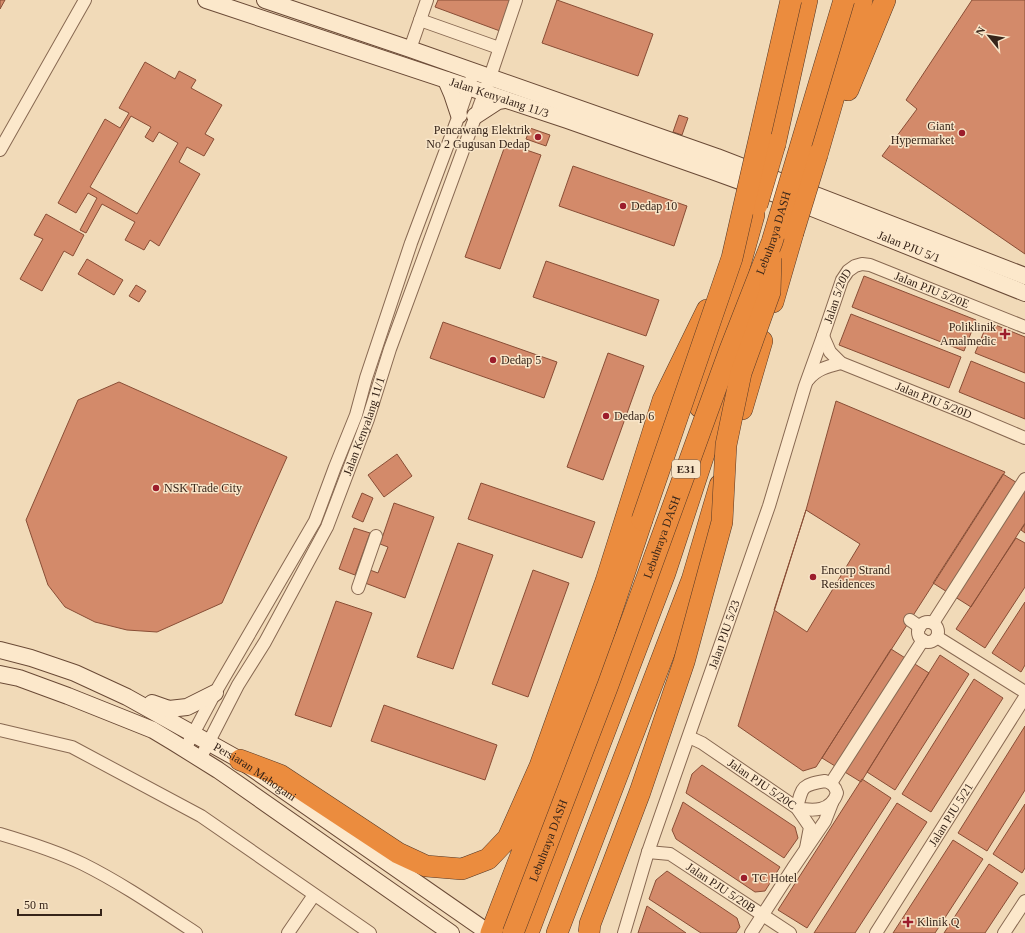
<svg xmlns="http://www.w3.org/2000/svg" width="1025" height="933" viewBox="0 0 1025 933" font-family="Georgia,serif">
	<rect width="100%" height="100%" fill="#f1dab8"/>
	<!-- building -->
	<path fill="#d38a6a" stroke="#894e36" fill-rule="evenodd" d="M0,0h5l-5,9z
		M438,0h73l-11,31 -65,-24z
		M557,0l96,34 -15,42 -96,-33z
		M972,0h53v254l-143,-98 35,-47 -11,-9z
		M145,62l30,17 4,-8 17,9 -5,8 31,17 -17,29 9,5 -10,17 -17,-9 -8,15 21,12 -41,72 -9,-6 -6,10 -19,-10 10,-18 -33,-18 -16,29 -6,-3 17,-32 -9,-5 -12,20 -18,-10 47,-84 15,9 9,-15 -10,-5zM131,116l20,11 -6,10 8,5 6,-10 19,11 -41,71 -47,-27z
		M679,115l9,3 -6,17 -9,-3z
		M530,128l20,7 -4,11 -20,-7z
		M506,143l35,12 -41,114 -35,-12z
		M573,166l114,40 -13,40 -115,-40z
		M46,214l38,21 -11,21 -9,-5 -22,40 -22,-12 23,-40 -9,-4z
		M87,259l36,21 -9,15 -36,-21z
		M546,261l113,39 -13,36 -113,-39z
		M864,276l112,44 -12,31 -112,-44z
		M136,285l10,6 -7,11 -10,-6z
		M851,314l110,43 -12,31 -110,-43z
		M443,322l114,40 -13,36 -114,-40z
		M988,322l37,15v36l-50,-20z
		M608,353l36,13 -41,114 -36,-13z
		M971,361l54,22v36l-66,-27z
		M119,382l168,75 -65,146 -65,29 -30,-2 -32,-8 -30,-15 -17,-22 -22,-65 52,-120z
		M836,401l169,71 -189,295 -13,4 -65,-45 68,-216z
		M397,454l15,22 -28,21 -16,-22z
		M1003,474l22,14v35l-54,84 -38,-24z
		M481,483l114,39 -13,36 -114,-39z
		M362,493l11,5 -10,24 -11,-5z
		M394,503l40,14 -29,81 -40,-15 5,-13 8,3 10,-26 -8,-3z
		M806,510l54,34 -53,88 -33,-22z
		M1025,524v9l-4,-3z
		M354,528l16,5 -15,42 -16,-6z
		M1016,538l9,5v44l-40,61 -29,-19z
		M458,543l35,12 -40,114 -36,-12z
		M533,570l36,13 -41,114 -36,-13z
		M336,601l36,12 -41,114 -36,-12z
		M1025,602v63l-4,7 -29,-19z
		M891,649l38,24 -68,109 -39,-24z
		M940,655l29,19 -74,116 -28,-18z
		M974,679l29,19 -72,114 -29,-18z
		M384,705l113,40 -12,35 -114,-39z
		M1025,726v64l-38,61 -29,-18z
		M702,765l93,62 3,11 -14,20 -98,-65 6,-19z
		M862,779l29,19 -84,130 -29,-18z
		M683,802l97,65 -15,24 -10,1 -79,-53 -4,-9z
		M897,803l30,19 -72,111h-41z
		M1025,804v64l-3,5 -29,-19z
		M953,840l30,19 -48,74h-42z
		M989,864l29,19 -33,50h-41z
		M667,871l70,47 3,9 -4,6h-35l-52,-34 7,-19z
		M647,906l39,27h-48z"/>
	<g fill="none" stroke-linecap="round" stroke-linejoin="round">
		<!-- street casing -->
		<g stroke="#886952" stroke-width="14">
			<g id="street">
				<path d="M420,20l79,28"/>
				<path d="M410,49l17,-49"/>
				<path d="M0,150l85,-150"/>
				<path id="s1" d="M823,336l7,16 11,11 132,53 52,22"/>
				<path d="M808,380c8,-11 21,-14 33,-17"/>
				<path d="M358,588l18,-52"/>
				<path d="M910,620l10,7"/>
				<circle cx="928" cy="632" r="10"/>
				<path d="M933,623l92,-144"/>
				<path d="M937,637l88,55"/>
				<path d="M0,730l72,17 129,69 169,117"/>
				<path id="s2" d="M689,737l13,6 95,65 13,19 -4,21"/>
				<path d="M185,749l30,-56 100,-172 20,-54 21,-52 10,-37 45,-135 48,-128 12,-35"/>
				<path id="s3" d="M200,759l38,-74 27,-43 62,-115 41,-108 22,-70 100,-272 26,-77"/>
				<path d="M825,781c7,2 10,5 12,12 -6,19 -24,18 -40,15 5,-22 5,-23 28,-27z"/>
				<path d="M831,783l92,-143"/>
				<path d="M0,834c27,8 58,18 83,30 40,20 76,45 113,69"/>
				<path id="s4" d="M648,852l22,2 120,79"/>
				<path d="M288,933l26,-38"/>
				<path id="s5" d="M624,933l24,-81 121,-346 36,-120 18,-50 19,-56 6,-9 7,-5 7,-2 8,1 155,62"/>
				<path d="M751,933l42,-65 32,-47 7,-18"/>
				<path id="s6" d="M876,933l149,-236"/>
				<path d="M1004,933l21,-32"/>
			</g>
		</g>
		<!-- secondary casing -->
		<g stroke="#6a4a36" stroke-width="18">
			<g id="secondary">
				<path id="s7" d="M206,0l361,120 145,51 80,29 233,93"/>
				<path d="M265,0l145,49 307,108 308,119"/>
				<path d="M446,80l6,14 7,21"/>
				<path d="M475,116l23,-15 6,-1"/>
				<path id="s8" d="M0,650l31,8 44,15 52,24 113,63 249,173"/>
				<path d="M0,674l19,4 49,18 85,34 20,12 45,28 233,163"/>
				<path d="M152,703l17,6 18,-2 28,-14"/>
			</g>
		</g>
		<!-- highway casing -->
		<g stroke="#553827" stroke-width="22">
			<path id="highway" d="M848,90l37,-90
				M775,144l32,-144
				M817,155l45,-155
				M773,302l20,-69
				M700,407l54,-192
				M742,409l20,-68
				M240,760l40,15 118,78 28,13 36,3 26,-10 20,-21 32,-72 66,-185 57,-181 44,-90
				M491,933l98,-254 53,-159
				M528,933l137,-360 60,-183
				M557,933l135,-353 28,-95"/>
		</g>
		<!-- street -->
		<use href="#street" stroke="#fce8cb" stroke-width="12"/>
		<!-- secondary -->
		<use href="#secondary" stroke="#fce8cb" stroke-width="16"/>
		<!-- highway -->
		<use href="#highway" stroke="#eb8c3e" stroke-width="21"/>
		<!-- highway-bridge casing -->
		<g stroke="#553827" stroke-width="22" stroke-linecap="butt">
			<g id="highway-bridge">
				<path d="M757,205l18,-61"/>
				<path d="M793,233l24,-78"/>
				<path d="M642,520l90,-262 59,-258"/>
				<path id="s9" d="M513,933l95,-248 121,-333 43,-110 72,-242"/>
				<path d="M589,933l1,-9 50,-132 44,-130 38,-140 4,-77 15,-72 29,-81 1,-34"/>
			</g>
		</g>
		<!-- highway-bridge -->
		<use href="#highway-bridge" stroke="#eb8c3e" stroke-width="21"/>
	</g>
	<!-- markers -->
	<g fill="#9c1d2c" stroke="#f8e5c8" stroke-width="1.5">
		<circle cx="962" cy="133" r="4"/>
		<circle cx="538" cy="137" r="4"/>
		<circle cx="623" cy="206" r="4"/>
		<path d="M1003 328h4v4h4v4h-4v4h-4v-4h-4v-4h4z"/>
		<circle cx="493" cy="360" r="4"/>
		<circle cx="606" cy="416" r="4"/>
		<circle cx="156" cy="488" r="4"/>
		<circle cx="813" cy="577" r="4"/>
		<circle cx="744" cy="878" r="4"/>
		<path d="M906 916h4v4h4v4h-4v4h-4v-4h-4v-4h4z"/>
	</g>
	<g text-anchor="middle" stroke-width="3" stroke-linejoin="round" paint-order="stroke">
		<!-- shield labels -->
		<rect fill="#f8e5c8" stroke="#705e4e" stroke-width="1" x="672" y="460" width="28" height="18" rx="3"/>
		<g font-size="11" font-weight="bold" fill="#362419">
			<text x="686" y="473">E31</text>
		</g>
		<!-- street labels -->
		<g font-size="12" fill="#362419" stroke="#f8e5c8">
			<text dy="4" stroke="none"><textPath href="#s7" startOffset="309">Jalan Kenyalang 11/3</textPath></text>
			<text dy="4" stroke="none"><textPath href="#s9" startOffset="747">Lebuhraya DASH</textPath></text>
			<text dy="4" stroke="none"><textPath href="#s7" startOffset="745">Jalan PJU 5/1</textPath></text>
			<text dy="4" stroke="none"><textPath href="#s5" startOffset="790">Jalan PJU 5/20E</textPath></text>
			<text dy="4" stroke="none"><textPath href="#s5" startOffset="672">Jalan 5/20D</textPath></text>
			<text dy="4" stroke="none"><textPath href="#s1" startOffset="133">Jalan PJU 5/20D</textPath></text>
			<text dy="4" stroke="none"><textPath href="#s3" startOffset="372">Jalan Kenyalang 11/1</textPath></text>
			<text dy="4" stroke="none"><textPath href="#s9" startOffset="423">Lebuhraya DASH</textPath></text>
			<text dy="4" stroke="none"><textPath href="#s5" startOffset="315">Jalan PJU 5/23</textPath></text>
			<text dy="4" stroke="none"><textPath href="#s8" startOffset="284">Persiaran Mahogani</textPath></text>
			<text dy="4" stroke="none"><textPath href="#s2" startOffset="87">Jalan PJU 5/20C</textPath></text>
			<text dy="4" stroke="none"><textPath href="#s6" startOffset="140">Jalan PJU 5/21</textPath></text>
			<text dy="4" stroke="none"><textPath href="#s9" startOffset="99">Lebuhraya DASH</textPath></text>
			<text dy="4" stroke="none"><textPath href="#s4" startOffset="83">Jalan PJU 5/20B</textPath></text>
		</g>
		<!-- poi labels -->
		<g font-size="12" fill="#362419" stroke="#f8e5c8" text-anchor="start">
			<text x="954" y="130" text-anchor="end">Giant<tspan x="954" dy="14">Hypermarket</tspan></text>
			<text x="530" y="134" text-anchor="end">Pencawang Elektrik<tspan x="530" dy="14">No 2 Gugusan Dedap</tspan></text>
			<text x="631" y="210">Dedap 10</text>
			<text x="996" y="331" text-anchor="end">Poliklinik<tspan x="996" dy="14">Amalmedic</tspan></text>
			<text x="501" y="364">Dedap 5</text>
			<text x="614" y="420">Dedap 6</text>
			<text x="164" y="492">NSK Trade City</text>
			<text x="821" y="574">Encorp Strand<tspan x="821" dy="14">Residences</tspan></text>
			<text x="752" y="882">TC Hotel</text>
			<text x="917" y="926">Klinik Q</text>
		</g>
	</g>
	<!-- north arrow -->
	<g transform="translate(989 36) rotate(300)" stroke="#f8e5c8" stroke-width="3" paint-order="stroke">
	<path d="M0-3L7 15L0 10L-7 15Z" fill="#362419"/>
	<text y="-6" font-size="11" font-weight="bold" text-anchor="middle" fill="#362419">N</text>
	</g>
	<!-- scale -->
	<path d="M18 909v6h83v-6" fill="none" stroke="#362419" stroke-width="2"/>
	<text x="24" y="909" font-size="12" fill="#362419" stroke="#f8e5c8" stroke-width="3" paint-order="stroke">50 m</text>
</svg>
